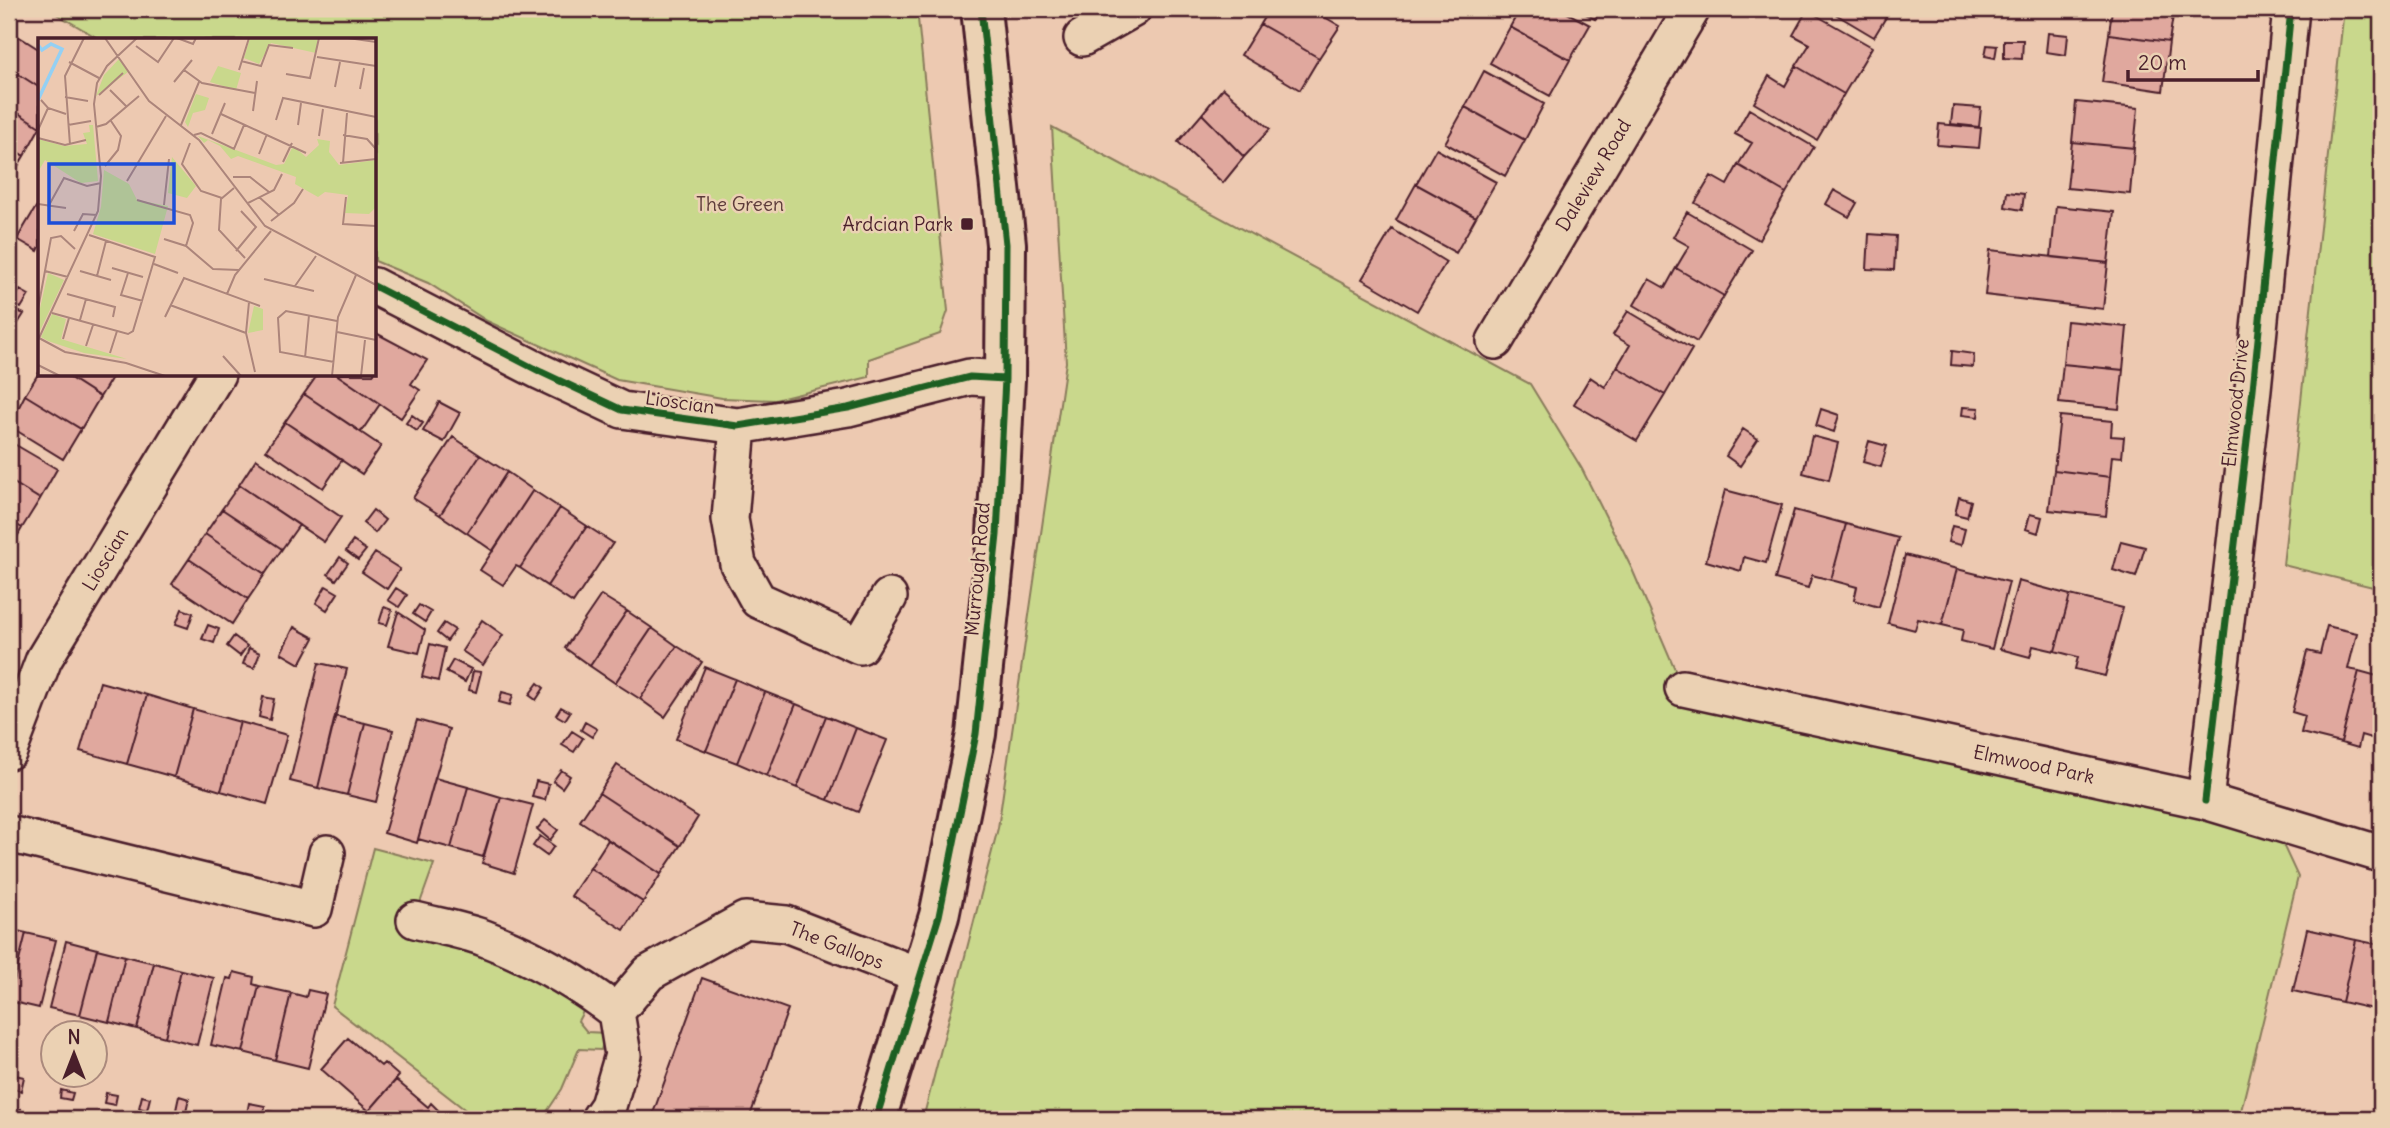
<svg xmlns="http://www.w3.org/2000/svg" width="2390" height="1128" viewBox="0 0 2390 1128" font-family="Delius,sans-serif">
	<rect width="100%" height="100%" fill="#edc9b1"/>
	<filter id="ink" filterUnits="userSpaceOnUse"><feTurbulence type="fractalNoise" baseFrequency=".0143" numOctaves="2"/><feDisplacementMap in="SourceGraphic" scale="14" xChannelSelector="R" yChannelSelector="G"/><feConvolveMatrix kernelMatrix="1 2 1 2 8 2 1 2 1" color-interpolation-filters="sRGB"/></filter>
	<g filter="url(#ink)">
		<!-- green -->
		<path fill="#c9d88c" stroke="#8a7c5c" stroke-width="2" d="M48,9h869l31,302 -8,23 -71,25v18l-94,23 -53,-2 -105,-18 -130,-59 -59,-38 -53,-22 -1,-221h-273z
			M2344,9h37v580l-98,-24z
			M1052,127l478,257 52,85 50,100 51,119 589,133 26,56 -59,242h-1316l75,-291 68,-466z
			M373,848l61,16 -23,64 102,34 73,44 -8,15 9,11 19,1 -5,17 -22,-1 -17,40 -20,30h-65l-145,-113z"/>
		<!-- building -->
		<path fill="#e0a89e" stroke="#4a1f2b" stroke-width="2" d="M1269,9h42l29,17 -21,32 -59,-34z
			M1520,9h40l30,16 -20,35 -60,-33z
			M1577,9h23l-5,10z
			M1827,9h64l-17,28z
			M2112,9h62l-5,33 -60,-8z
			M1807,10l65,37 -28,47 -48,-28 14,-22 -17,-9z
			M1260,24l59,34 -19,32 -59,-35z
			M1510,27l60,33 -20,36 -60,-33z
			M2048,33l20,2 -2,20 -20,-3z
			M2109,34l60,8 -6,49 -61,-9z
			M18,36l22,14v38l-31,-20v-18z
			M2004,40h19l-1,19 -18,-1z
			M1987,45l10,1 -2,12 -10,-2z
			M1796,66l48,28 -27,46 -63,-37 15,-27 16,10z
			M9,68l31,20v39l-31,-20z
			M1484,71l60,33 -19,36 -60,-33z
			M1223,88l47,41 -26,28 -42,-43z
			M2076,102l62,6 -4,40 -62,-6z
			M1953,106l28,2 -2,19 -28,-3z
			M9,107l31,20 -16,29 -15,-10z
			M1465,107l60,33 -20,36 -60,-33z
			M1749,109l65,38 -28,46 -48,-28 14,-22 -17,-9z
			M1202,114l42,43 -21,26 -45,-41z
			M1939,124l42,4 -2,20 -42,-3z
			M2072,142l62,6 -4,46 -63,-6z
			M9,146l15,10 -15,25z
			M1436,149l60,33 -20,35 -60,-33z
			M1738,165l48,28 -27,47 -64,-37 16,-27 16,9z
			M1416,184l60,33 -20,36 -60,-33z
			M1834,190l23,13 -8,14 -23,-13z
			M2007,192l17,2 -2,16 -17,-3z
			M2056,206l58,6 -6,51 -57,-6z
			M36,207l4,2v38l-2,4 -21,-12z
			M1687,212l65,38 -28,46 -48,-28 13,-22 -16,-9z
			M1392,229l54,33 -29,49 -55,-32z
			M1869,234l27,2 -2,34 -27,-1z
			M1990,250l118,13 -5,46 -118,-14z
			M1676,268l48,28 -27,46 -63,-37 15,-26 16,9z
			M20,290l9,5 -8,13 -9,-5z
			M9,307l15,7 -7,11 -8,-5z
			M1628,311l64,38 -27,46 -48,-28 13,-22 -17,-10z
			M2067,321l60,6 -4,43 -60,-6z
			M374,332l53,28 -16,24 9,6 -19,28 -65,-44h38z
			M1952,351l22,3 -1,13 -22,-2z
			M2063,364l60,6 -4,39 -60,-6z
			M1617,367l48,28 -28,46 -63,-37 16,-27 15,10z
			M40,371v3h24l36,23 -19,32 -56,-34z
			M64,374h50l-14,23z
			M318,374h18l44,30 -19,28 -57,-38z
			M304,394l77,52 -19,28 -77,-52z
			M25,395l56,34 -18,30 -54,-33z
			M439,402l21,11 -16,29 -21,-11z
			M1963,407l16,1 -1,9 -16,-2z
			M1821,409l18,6 -5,17 -18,-6z
			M412,415l11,8 -6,8 -11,-8z
			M2060,416l52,5 -1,15 13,1 -2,20 -10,-1 -2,21 -56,-7z
			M285,422l57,38 -19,28 -57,-38z
			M1743,429l15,10 -18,27 -14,-10z
			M1812,436l26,7 -9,37 -26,-7z
			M453,437l27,18 -40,60 -27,-17z
			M9,441l48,28 -17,30 -31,-19z
			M1869,441l18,5 -6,21 -18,-5z
			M480,455l27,17 -40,61 -27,-18z
			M256,459l85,58 -17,25 -85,-57z
			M2054,470l56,7 -4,39 -57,-6z
			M507,472l26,18 -40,61 -26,-18z
			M9,480l31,19 -18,29 -13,-8z
			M239,485l60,40 -17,24 -60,-40z
			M533,490l27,18 -40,60 -4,-2 -13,19 -23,-15z
			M1725,490l57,15 -16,58 -22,-6 -3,14 -35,-10z
			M1959,497l12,4 -4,16 -12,-3z
			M560,508l27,18 -40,60 -27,-18z
			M222,509l60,40 -17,25 -60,-40z
			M373,510l12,10 -10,13 -12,-10z
			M1794,510l52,14 -15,56 -19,-5 -4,13 -33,-9z
			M2030,514l12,3 -4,16 -12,-4z
			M9,520l13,8 -13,23z
			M1846,524l52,14 -19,69 -25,-7 3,-13 -26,-7z
			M587,526l26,17 -40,60 -26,-17z
			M1952,526l13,3 -4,16 -13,-3z
			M205,534l60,40 -17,25 -59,-40z
			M353,541l13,9 -8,10 -12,-9z
			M2121,541l24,6 -9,30 -23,-7z
			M375,553l25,16 -13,20 -25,-17z
			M1905,555l52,14 -15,56 -24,-6 -3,11 -27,-7z
			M340,557l8,6 -12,17 -8,-6z
			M189,559l59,40 -16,25 -60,-40z
			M1957,569l52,13 -17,67 -31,-8 2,-11 -21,-5z
			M2018,581l52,14 -15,56 -22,-5 -3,11 -30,-8z
			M326,586l12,7 -11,17 -11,-7z
			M396,588l11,7 -8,12 -11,-7z
			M601,595l26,16 -37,55 -25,-18z
			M2070,595l53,13 -18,68 -30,-7 3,-12 -23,-6z
			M419,605l12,7 -6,10 -12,-8z
			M384,607l8,3 -5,15 -8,-2z
			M182,609l11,4 -5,15 -12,-4z
			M627,611l25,17 -37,55 -25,-17z
			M398,612l27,18 -6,23 -31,-7z
			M482,620l21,15 -20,30 -21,-14z
			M444,623l11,7 -8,11 -10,-8z
			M208,625l11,4 -5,14 -12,-4z
			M2327,626l30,7 -9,36 11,2 -18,72 -40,-10 4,-17 -13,-4 15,-61 13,3z
			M294,627l20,11 -14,26 -19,-11z
			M652,628l25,18 -37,53 -25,-16z
			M234,636l13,10 -7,10 -13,-10z
			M430,644l15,4 -7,33 -16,-4z
			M677,646l25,16 -37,55 -25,-18z
			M249,648l11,5 -6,15 -11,-4z
			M453,660l18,9 -6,13 -19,-10z
			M319,663l28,6 -29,119 -28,-7z
			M705,667l30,12 -29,72 -30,-12z
			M473,671l8,1 -5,20 -7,-2z
			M2359,671l22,6v64l-20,-6 -3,13 -17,-5z
			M735,679l30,13 -28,71 -31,-12z
			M100,682l47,13 -20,69 -47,-13z
			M538,683l6,5 -8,12 -7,-5z
			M502,692l11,3 -3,10 -11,-3z
			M765,692l31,12 -29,72 -30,-13z
			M147,695l46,14 -19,68 -47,-13z
			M263,697l11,2 -4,21 -11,-3z
			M796,704l30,12 -29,72 -30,-12z
			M561,707l9,5 -5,8 -9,-5z
			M193,709l47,13 -19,69 -47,-14z
			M335,716l30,7 -18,72 -29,-7z
			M826,716l30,12 -28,72 -31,-12z
			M417,720l32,9 -32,114 -33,-10z
			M240,722l47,13 -20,69 -46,-13z
			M585,722l12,7 -5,8 -11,-7z
			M365,723l28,7 -17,72 -29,-7z
			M856,728l31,12 -29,72 -30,-12z
			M572,731l11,7 -9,14 -12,-7z
			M617,765l81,52 -18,29 -81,-53z
			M561,770l9,6 -8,12 -9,-7z
			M435,778l33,9 -17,61 -33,-9z
			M536,781l13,3 -4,16 -13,-3z
			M468,787l33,10 -18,60 -32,-9z
			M599,793l81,53 -19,28 -81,-53z
			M501,797l32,8 -19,68 -32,-10z
			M545,820l13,10 -8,10 -13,-11z
			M540,836l14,10 -7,10 -14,-10z
			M608,840l53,34 -18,28 -53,-34z
			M590,868l53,34 -19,28 -53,-34z
			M9,929l17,4 -17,68z
			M2307,929l49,11 -14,62 -49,-11z
			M26,933l30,7 -17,68 -30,-7z
			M2356,940l25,5v66l-39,-9z
			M66,941l31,8 -17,66 -31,-7z
			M97,949l28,7 -16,66 -29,-7z
			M125,956l29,7 -17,66 -28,-7z
			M154,963l27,7 -16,67 -28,-8z
			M181,970l33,8 -17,67 -32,-8z
			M234,972l20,5 -1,7 6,2 -16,66 -32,-7 16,-67 5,1z
			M702,978l86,31 -39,110h-98z
			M259,986l32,7 -16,67 -32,-8z
			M308,990l18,4 -18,74 -33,-8 16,-67 15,4z
			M348,1038l33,28 3,-3 15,13 -30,35 -48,-42z
			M15,1075l9,2 -3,14 -9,-3z
			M396,1080l32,27 3,-4 16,16h-85z
			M61,1090l12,3 -2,7 -11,-2z
			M106,1093l11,2 -2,10 -11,-2z
			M142,1096l8,2 -3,12 -8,-2z
			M179,1096l10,3 -3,13 -10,-2z
			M249,1103l16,3 -2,13h-17z
			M21,1109l2,10h-14v-8z
			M268,1111l28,5v3h-30z"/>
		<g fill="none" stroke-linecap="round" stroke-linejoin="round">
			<!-- minor casing -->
			<g stroke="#4a1f2b" stroke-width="40">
				<path id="minor" d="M1082,38l51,-29
					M374,286l167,86 81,38 116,16 110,-18 122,-31 35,2
					M1495,341l197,-332
					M738,426l-8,93 8,45 20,36 102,46 29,-49
					M1683,688l522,113 176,53
					M9,751l35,-92 173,-285
					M2205,801l48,-412 38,-380
					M9,834l305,75 13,-56
					M415,920c23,6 47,10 69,18 47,18 92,43 132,74
					M599,1119l9,-13 15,-51 -7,-43 33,-39 96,-53 41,4 134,52"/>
			</g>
			<!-- tertiary casing -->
			<g stroke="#4a1f2b" stroke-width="44">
				<path id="tertiary" d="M876,1119l63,-203 37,-182 21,-199 8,-156 1,-135 -25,-235"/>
			</g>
			<!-- minor -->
			<use href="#minor" stroke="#ebd1b3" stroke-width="35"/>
			<!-- tertiary -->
			<use href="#tertiary" stroke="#ebd1b3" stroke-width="38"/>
			<!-- cycleway casing -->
			<g stroke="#ebd1b3" stroke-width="11">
				<path id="cycleway" d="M374,286l167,86 81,38 116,16 110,-18 122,-31 35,2
					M2205,801l48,-412 38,-380
					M876,1119l63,-203 37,-182 21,-199 8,-156 1,-135 -25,-235"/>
			</g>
			<!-- cycleway -->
			<use href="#cycleway" stroke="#1b5e20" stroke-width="7"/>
		</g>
	</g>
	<!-- markers -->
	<rect fill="#4a1f2b" stroke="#ebd1b3" stroke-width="2.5" x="960" y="217" width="14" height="14" rx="3.5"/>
	<g text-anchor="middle" stroke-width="5" stroke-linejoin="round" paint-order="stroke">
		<!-- street labels -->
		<g font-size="19" fill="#4a1f2b" stroke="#ebd1b3">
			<text transform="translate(1593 175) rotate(-59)" y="7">Daleview Road</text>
			<text transform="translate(680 402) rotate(8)" y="7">Lioscian</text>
			<text transform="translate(2235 403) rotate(-84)" y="7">Elmwood Drive</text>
			<text transform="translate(105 559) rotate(-59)" y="7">Lioscian</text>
			<text transform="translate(977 569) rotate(-85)" y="7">Murrough Road</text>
			<text transform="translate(2034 764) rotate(12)" y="7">Elmwood Park</text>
			<text transform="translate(837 945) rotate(21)" y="7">The Gallops</text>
		</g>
		<!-- park labels -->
		<g font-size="19" fill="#5d3b3a" stroke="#ebd1b3">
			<text x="740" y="211">The Green</text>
		</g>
		<!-- poi labels -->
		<g font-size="19" fill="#4a1f2b" stroke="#ebd1b3" text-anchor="end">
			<text x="953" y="231">Ardcian Park</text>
		</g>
	</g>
	<!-- overview -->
	<g transform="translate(38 38)">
		<rect width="338" height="338" fill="#edc9b1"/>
		<path d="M212,0h68l-2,15 -45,-10 -12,21 -15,-6zM81,21l9,13 -32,24 8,-21zM180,28l23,7 -5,17 -26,-8zM158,56l13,4 -4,12 -12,3 -5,14 -3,-5zM51,87h4l5,56 -17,2 -36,-23 -7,12v-33l26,7 23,-2 -4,-11 7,-1zM160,98l78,29 8,-1 9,-18 13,11 13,-12 -2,-6 13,2 -1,11 10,13 37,-5v47l-7,7 -24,-1 3,-18 -23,-3 -7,5 -23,-13 1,-7 -58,-21 -7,3 -11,-13 -12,-6 -4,3zM134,119l24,29 -9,12 -19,-5zM66,132l25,14 8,16 31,6 -13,48 -62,-20 8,-27zM10,235l16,7 -26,55v-18zM216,268l9,3v21l-15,3zM14,276l14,5 -5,20 66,20 -43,-6 -36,-12 -7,-4z" fill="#c9d88c"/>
		<path fill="none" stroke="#94d0f4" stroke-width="3.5" d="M0,7l4,5 9,-6 11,5 -24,51"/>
		<path fill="none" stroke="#ac857b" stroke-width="2" d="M67,0l44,63 50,39 66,86 111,59M139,0l16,6 3,-6M310,0l28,4M98,8l22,16 16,-24M279,19l59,9M203,23l20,5 8,-21 24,3M31,24l30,16M146,32l18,13 53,10M201,32l10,-32M248,36l24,4 9,-40M136,44l18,-22M297,49l5,-25M322,51l4,-21M72,52l16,16M61,57l24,-22M27,59l23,4M3,62l7,8 18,6M215,73l4,-30M183,76l85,39M238,82l7,-22 93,19M30,87l23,-4M143,87l18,-43M260,87l3,-22M58,89l10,-3 33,-28M0,92l10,-22M174,96l13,-31M156,97l7,-2 33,16 10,-24M305,97l24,4 9,10M281,98l4,-27M0,100l27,7 21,-5M152,105l-8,21 19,27 21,7M32,107l-5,-69 19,-38M221,116l8,-20M245,124l9,-19M302,125l36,-4M305,125l4,-50M67,128l13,-16 3,-14 -10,-15M195,139h17l19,15M89,143l39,-65M196,150l-13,11 -2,31 26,28M221,159l20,18M308,159l-3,27 33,2M99,162l53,15 3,8 -7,23M210,165l26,-13 8,-16M0,166l28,4M126,167l5,-46M10,169l16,-29 23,8 14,-3M233,183l23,-18 9,-14M36,193l9,-17 14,1M126,201l22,7 27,23 26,1M198,213l20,-24 -15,-16M116,226l24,9M74,230l31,9M7,233l23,6M42,233l31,9M90,235l-7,22 22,6M59,238l9,-35M226,241l50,12M257,248l21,-30M29,256l48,13 -2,10M189,256l8,-19 36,-44M211,264l-3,31 9,39M132,267l76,28M0,271l13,-71 10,-2 14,13M14,275l76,21 5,-3 22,-74 -66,-22M127,279l19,-39 76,28M42,282l6,-21M299,294l39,8M1,300l59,-127 3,-35 -7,-72 3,-21 10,-17 30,-28M1,300l26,14 61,11 39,13M25,301l6,-21M48,308l7,-21M72,315l7,-22M185,318l18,20M267,320l4,-43M296,324l-54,-10 -2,-34 8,-7 51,10M0,327l22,11M294,338l6,-59 18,-42M323,338l4,-36"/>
		<path fill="#1d4ed8" fill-opacity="0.15" stroke="#1d4ed8" stroke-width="3.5" d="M11,126h125v59h-125z"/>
		<rect width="338" height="338" fill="none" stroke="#4a1f2b" stroke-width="3.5"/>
	</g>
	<!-- margin -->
	<rect width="2390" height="1128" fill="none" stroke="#ebd1b3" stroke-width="35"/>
	<rect x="18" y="18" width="2355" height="1093" fill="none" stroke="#4a1f2b" stroke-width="2.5" filter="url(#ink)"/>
	<!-- north arrow -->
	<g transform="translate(74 1054)"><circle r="33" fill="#ebd1b3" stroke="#ab8a7d" stroke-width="2"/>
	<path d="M0-5L12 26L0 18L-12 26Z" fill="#4a1f2b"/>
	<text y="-10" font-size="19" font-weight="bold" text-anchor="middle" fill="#4a1f2b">N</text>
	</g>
	<!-- scale -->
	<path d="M2128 70v10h130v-10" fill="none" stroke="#4a1f2b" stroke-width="3.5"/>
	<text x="2138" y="70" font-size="21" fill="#4a1f2b" stroke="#ebd1b3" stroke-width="5" paint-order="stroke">20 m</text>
</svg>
